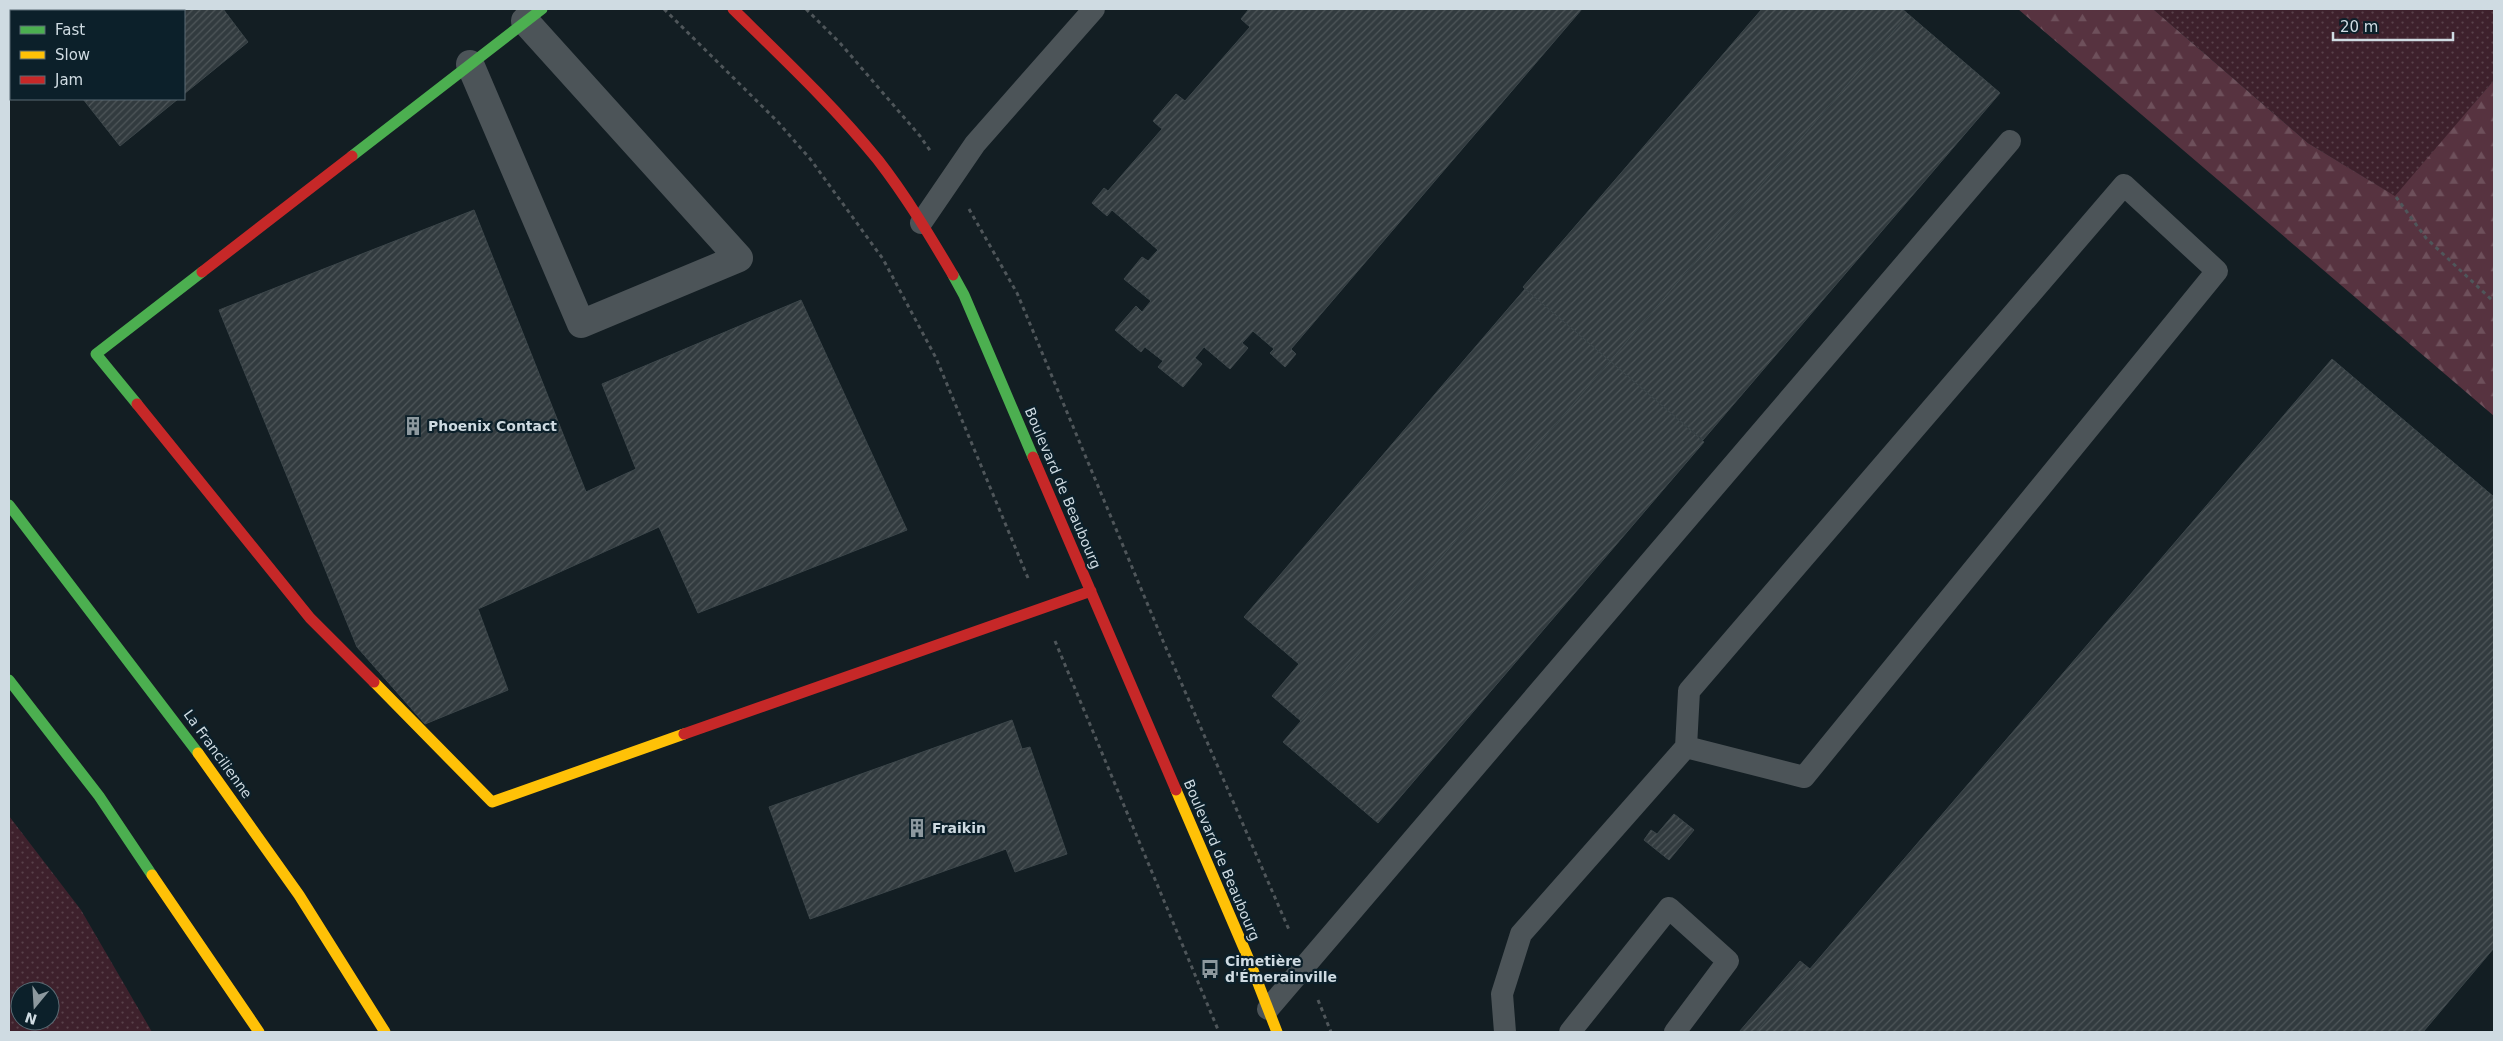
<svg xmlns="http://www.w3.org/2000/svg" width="2503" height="1041" viewBox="0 0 2503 1041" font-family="'DejaVu Sans',sans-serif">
	<defs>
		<pattern id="grass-dots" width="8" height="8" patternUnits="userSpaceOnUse" patternTransform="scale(1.25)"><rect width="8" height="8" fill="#3e212c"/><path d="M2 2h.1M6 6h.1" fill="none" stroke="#59414a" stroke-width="1.8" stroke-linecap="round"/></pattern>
		<pattern id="forest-firs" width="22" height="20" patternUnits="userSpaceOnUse" patternTransform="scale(1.25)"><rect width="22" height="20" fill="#573340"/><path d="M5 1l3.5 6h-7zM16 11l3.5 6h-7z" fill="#6e505b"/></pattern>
		<pattern id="building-hatch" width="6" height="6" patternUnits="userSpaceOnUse" patternTransform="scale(1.25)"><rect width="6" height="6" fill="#323b3f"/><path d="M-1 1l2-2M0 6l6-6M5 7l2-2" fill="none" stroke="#4f575a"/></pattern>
	</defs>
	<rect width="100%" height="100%" fill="#131e23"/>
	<!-- grass -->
	<path fill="url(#grass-dots)" fill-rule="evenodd" d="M2153,9h341v71l-98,117 -88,-54z
		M9,816l72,94 71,122h-143zM20,991h30v30h-30z"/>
	<!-- forest -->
	<path fill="url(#forest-firs)" d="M2018,9h135l155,134 87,53 99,-116v336z"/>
	<!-- building -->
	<path fill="url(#building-hatch)" stroke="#3c464a" d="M13,9h210l25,33 -64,52v-83h-169z
		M1249,9h333l-291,340 5,5 -11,13 -15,-14 4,-4 -21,-18 -11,12 6,5 -18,21 -26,-22 -9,11 7,6 -19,23 -25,-20 5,-6 -18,-14 -4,5 -26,-22 21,-24 6,6 9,-11 -27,-22 18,-22 6,4 10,-11 -46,-40 -5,6 -15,-13 12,-15 4,3 54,-62 -9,-8 23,-27 9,7 65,-74 -9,-8z
		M1762,9h140l6,5 -298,347 -87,-74z
		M1908,14l92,79 -297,347 -93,-79z
		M83,99h95l-58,47z
		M474,210l112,282 50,-23 -34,-85 199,-84 106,230 -209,83 -39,-86 -181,82 30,81 -83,34 -68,-77 -138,-337z
		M1525,289l85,72 -309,360 -29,-25 27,-32 -55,-47z
		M2332,359l162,138v451l-71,84h-667z
		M1610,361l94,81 -326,381 -95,-81z
		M1012,720l10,29 8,-2 37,107 -52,18 -9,-23 -196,70 -41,-112z
		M1674,814l20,16 -25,30 -25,-20 7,-10 6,4z
		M1800,961l10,8 -54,63h-17z"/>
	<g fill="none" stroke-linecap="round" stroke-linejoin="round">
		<!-- path -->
		<path stroke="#4f565a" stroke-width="3" stroke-dasharray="4 4" stroke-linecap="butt" d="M664,9l114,113 33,38 72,99 53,99 92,220
			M806,9l34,34 80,93 11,16
			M2396,197l30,41 68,64
			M969,209l48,84 146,348 127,291
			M1055,641l164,391
			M1318,1000l13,32"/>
		<!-- lane -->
		<path stroke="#4c5458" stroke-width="22" d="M921,223l54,-79 119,-135
			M1268,1009l742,-868
			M1505,1032l-3,-38 19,-60 165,-187 3,-56 435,-506 93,86 -413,506 -118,-30
			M1570,1032l99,-124 59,53 -53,71"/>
		<!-- street -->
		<path stroke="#4c5458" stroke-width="28" d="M470,64l111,260 158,-66 -214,-237"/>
		<!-- fast -->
		<path stroke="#4caf50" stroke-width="11" d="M352,156l190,-147
			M953,275l11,20 69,162
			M137,404l-41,-50 106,-82
			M9,505l189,248
			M9,680l90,116 53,79"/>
		<!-- slow -->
		<path stroke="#ffc107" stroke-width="11" d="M374,682l118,120 192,-68
			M198,753l101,142 86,137
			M1176,790l73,170 28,72
			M152,875l107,157"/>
		<!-- jam -->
		<path stroke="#c62828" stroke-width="11" d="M733,9c50,49 101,97 145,151 28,36 52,76 75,115
			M202,272l150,-116
			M137,404l173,214 64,64
			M1033,457l143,333
			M684,734l407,-143"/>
	</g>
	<!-- icons -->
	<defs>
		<g id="building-bare" transform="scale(1.5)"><path d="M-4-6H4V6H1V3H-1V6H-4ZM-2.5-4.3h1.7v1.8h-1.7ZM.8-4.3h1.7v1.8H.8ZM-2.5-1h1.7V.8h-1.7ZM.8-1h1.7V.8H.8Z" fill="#8d999f" stroke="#0c202a" stroke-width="2.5" paint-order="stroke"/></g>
		<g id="bus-bare" transform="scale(1.5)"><path d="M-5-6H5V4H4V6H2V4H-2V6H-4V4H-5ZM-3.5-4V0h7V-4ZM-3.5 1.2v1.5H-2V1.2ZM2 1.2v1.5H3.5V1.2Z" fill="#8d999f" stroke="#0c202a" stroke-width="2.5" paint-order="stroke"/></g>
	</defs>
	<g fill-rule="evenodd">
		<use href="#building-bare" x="413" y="426"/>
		<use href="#building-bare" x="917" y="828"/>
		<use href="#bus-bare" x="1210" y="969"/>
	</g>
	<g text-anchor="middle" stroke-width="4.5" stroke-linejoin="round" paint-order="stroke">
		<!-- poi labels -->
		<g font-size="14" font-weight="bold" fill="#cfdbe2" stroke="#0c202a" text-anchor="start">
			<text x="428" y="431">Phoenix Contact</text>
			<text x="932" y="833">Fraikin</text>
			<text x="1225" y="966">Cimetière<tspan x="1225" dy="16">d'Émerainville</tspan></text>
		</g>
		<!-- street labels -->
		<g font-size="14" fill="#cfdbe2" stroke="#0c202a">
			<text transform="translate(1063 488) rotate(67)" y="5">Boulevard de Beaubourg</text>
			<text transform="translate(218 754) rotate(54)" y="5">La Francilienne</text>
			<text transform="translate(1222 860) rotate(67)" y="5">Boulevard de Beaubourg</text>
		</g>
	</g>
	<!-- border -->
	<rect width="2503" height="1041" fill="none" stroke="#cfdbe2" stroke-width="20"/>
	<!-- legend -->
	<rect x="10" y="10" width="175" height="90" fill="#0c202a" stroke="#5a6b74"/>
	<rect x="20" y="26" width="25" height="8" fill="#4caf50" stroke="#5a6b74"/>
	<text x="55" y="35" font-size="15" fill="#cfdbe2">Fast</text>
	<rect x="20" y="51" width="25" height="8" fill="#ffc107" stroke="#5a6b74"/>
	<text x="55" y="60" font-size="15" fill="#cfdbe2">Slow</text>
	<rect x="20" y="76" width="25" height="8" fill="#c62828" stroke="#5a6b74"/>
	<text x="55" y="85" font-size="15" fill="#cfdbe2">Jam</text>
	<!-- north arrow -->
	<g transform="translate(35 1006) rotate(198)"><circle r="24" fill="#0c202a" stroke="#5a6b74"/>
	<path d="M0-4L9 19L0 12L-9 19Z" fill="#8d999f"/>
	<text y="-8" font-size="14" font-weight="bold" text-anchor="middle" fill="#cfdbe2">N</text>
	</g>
	<!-- scale -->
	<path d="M2333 32v8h120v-8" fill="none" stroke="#cfdbe2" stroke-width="2.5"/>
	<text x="2340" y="32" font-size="15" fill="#cfdbe2" stroke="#0c202a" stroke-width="4" paint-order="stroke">20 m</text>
</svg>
